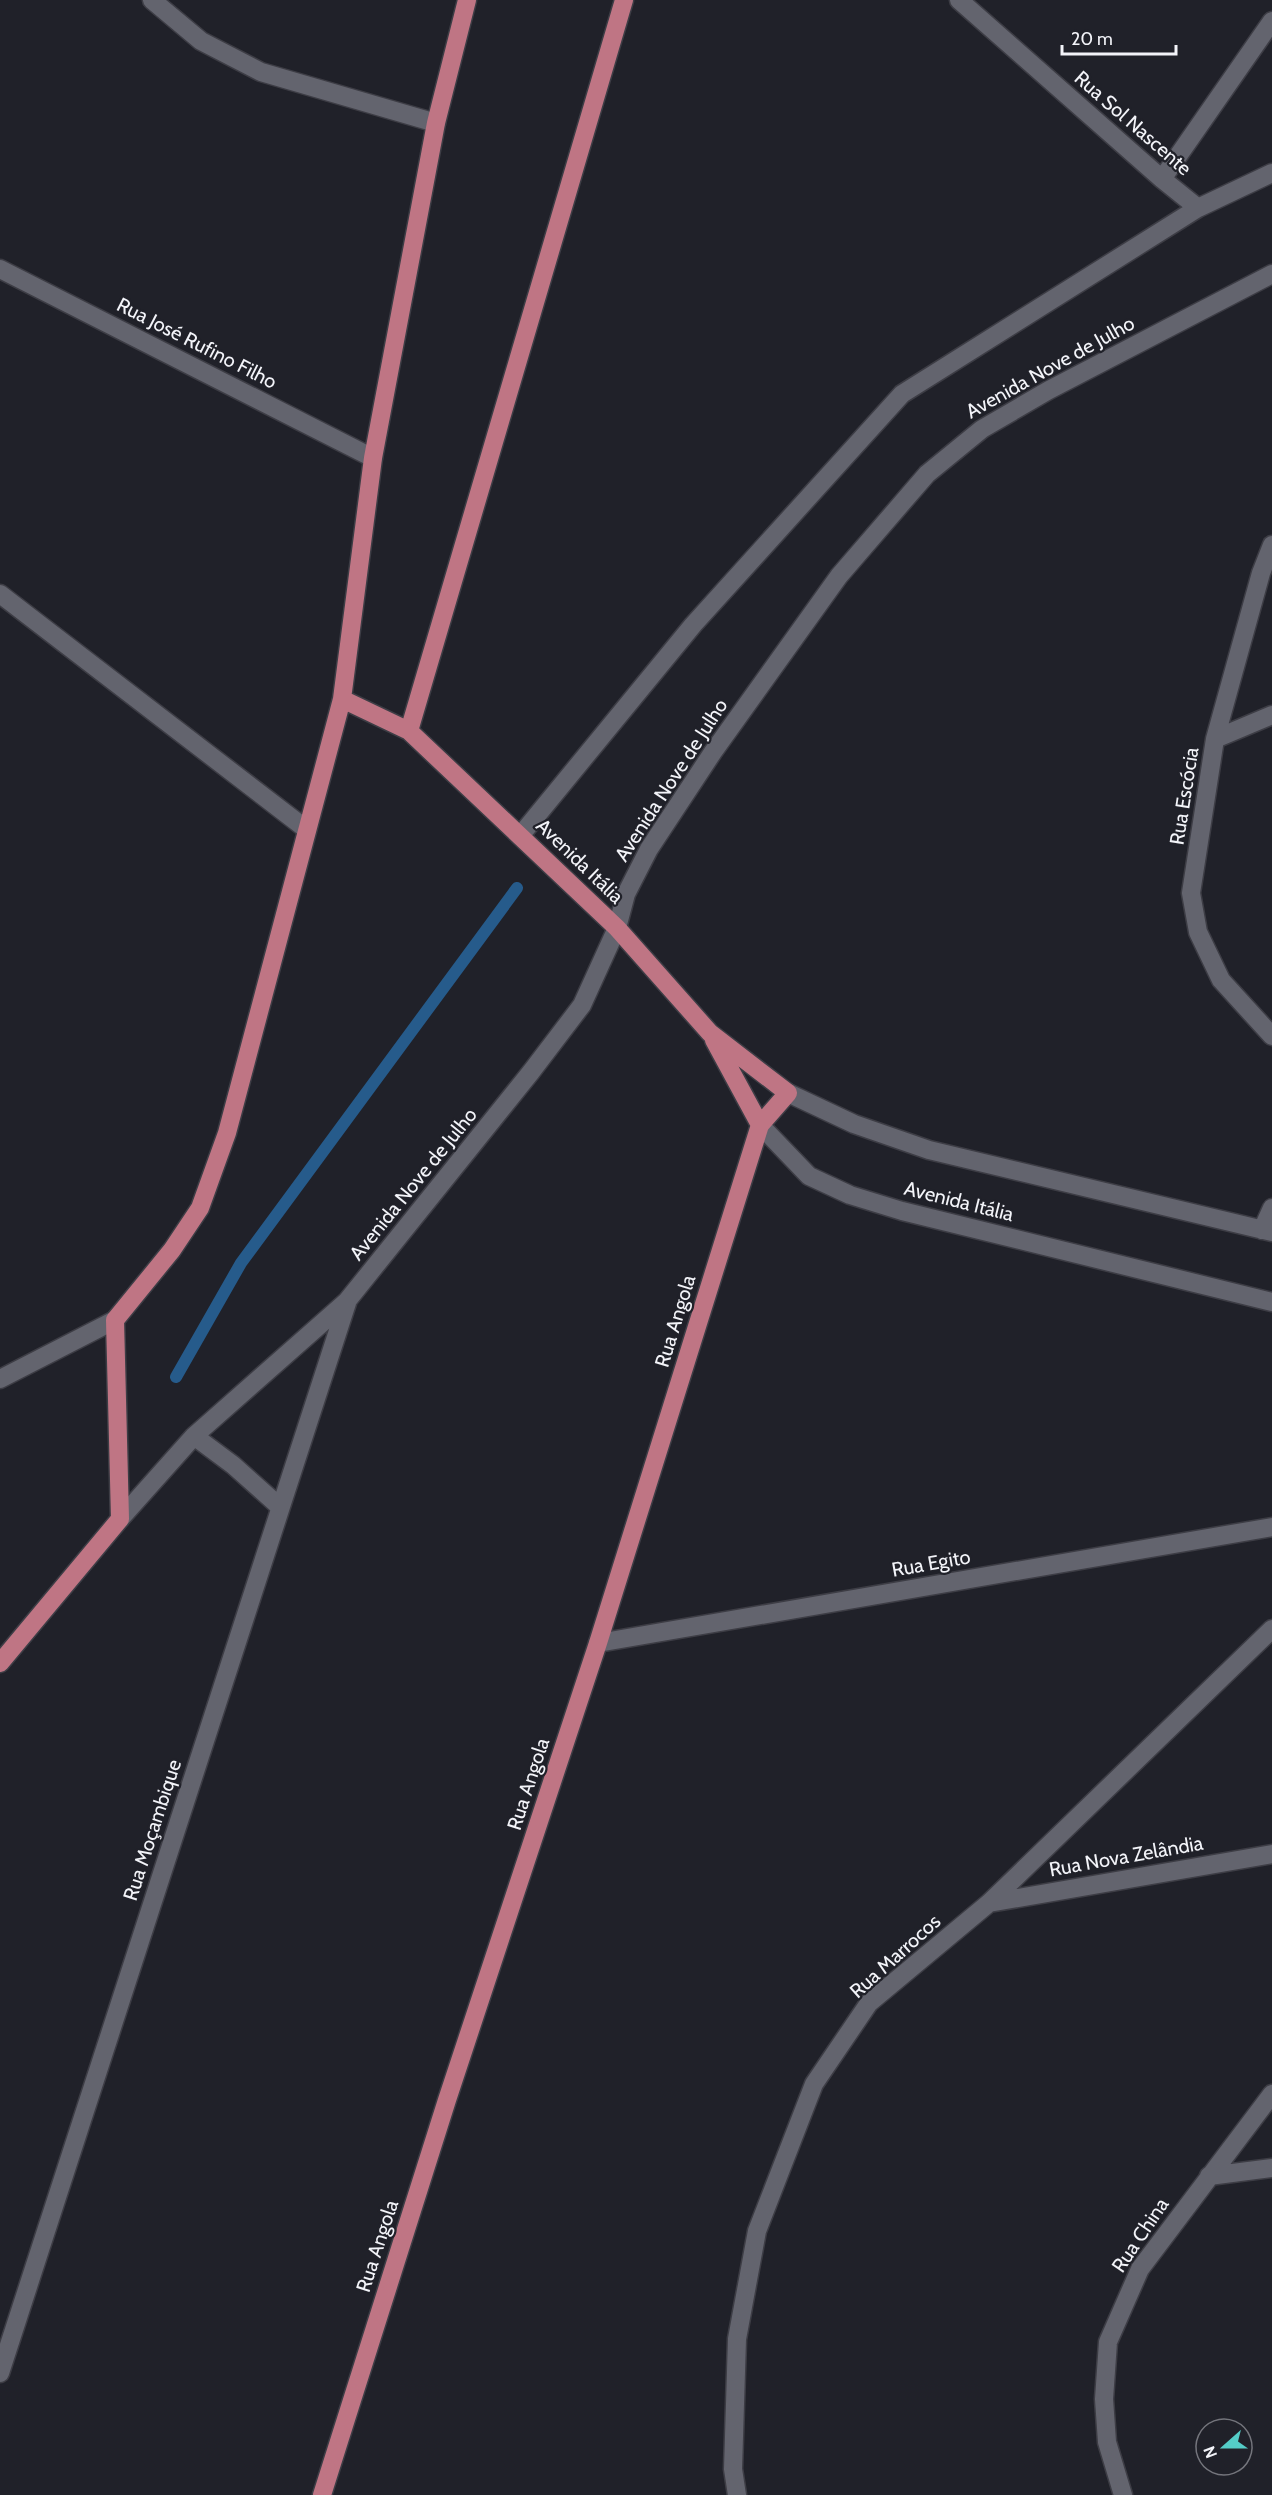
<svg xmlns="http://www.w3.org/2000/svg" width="1272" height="2495" viewBox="0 0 1272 2495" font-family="Cabin,sans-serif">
	<rect width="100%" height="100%" fill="#202129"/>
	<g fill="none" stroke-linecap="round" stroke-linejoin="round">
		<!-- stream -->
		<path stroke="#265b8b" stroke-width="12" d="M176,1377l65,-114 276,-375"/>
		<!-- minor casing -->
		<g stroke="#3d3d45" stroke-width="21">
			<path id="minor" d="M152,0l49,41 60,31 175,51
				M959,0l203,179 36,29
				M1162,179l110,-158
				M0,269l373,189
				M1272,545l-11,28 -46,166 -24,154 7,39 23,48 51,56
				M0,594l306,235
				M1215,739l57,-24
				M520,836l173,-211 209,-231 296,-186 74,-35
				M788,1093l66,31 75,26 343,82
				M760,1125l49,51 41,19 52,16 370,91
				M1262,1230l10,-22
				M0,1379l115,-59
				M194,1436l39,29 47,42
				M120,1519l74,-83 153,-135 184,-229 51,-67 35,-77 9,-34 23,-45 64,-97 126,-176 88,-102 55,-45 67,-39 223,-116
				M598,1643l674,-116
				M989,1903l283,-49
				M1209,2176l63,-8
				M0,2373l347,-1070
				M737,2495l-4,-26 4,-130 20,-108 57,-147 55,-81 120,-100 283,-274
				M1123,2495l-16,-53 -3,-43 4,-57 32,-73 132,-175"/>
		</g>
		<!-- major casing -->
		<g stroke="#3d3d45" stroke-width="21">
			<path id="major" d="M409,731l215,-731
				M714,1040l46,85
				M0,1663l120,-144 -5,-199 57,-70 28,-42 27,-75 115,-434 31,-241 63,-335 31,-123
				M322,2495l125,-395 151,-457 162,-518 28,-32 -78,-60 -93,-105 -208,-197 -67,-32"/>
		</g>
		<!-- minor -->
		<use href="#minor" stroke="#63646e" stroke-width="18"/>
		<!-- major -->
		<use href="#major" stroke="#bf7584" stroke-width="18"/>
	</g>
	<g text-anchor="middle" stroke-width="4.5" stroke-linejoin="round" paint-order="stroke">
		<!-- street labels -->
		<g font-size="20" fill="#f3f4f9" stroke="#202129">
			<text transform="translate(1133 123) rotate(41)" y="7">Rua Sol Nascente</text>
			<text transform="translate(197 343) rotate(27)" y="7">Rua José Rufino Filho</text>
			<text transform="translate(1050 367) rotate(-29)" y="7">Avenida Nove de Julho</text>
			<text transform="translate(671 780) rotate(-57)" y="7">Avenida Nove de Julho</text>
			<text transform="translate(1184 796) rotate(-81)" y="7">Rua Escócia</text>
			<text transform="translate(580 861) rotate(44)" y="7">Avenida Itália</text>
			<text transform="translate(413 1184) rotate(-51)" y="7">Avenida Nove de Julho</text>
			<text transform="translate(959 1201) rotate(14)" y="7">Avenida Itália</text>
			<text transform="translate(675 1321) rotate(-73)" y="7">Rua Angola</text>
			<text transform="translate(931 1563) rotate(-10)" y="7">Rua Egito</text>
			<text transform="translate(528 1784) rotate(-72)" y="7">Rua Angola</text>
			<text transform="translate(152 1830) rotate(-72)" y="7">Rua Moçambique</text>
			<text transform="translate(1126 1856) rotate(-10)" y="7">Rua Nova Zelândia</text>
			<text transform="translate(895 1956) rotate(-42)" y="7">Rua Marrocos</text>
			<text transform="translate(1140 2235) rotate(-56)" y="7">Rua China</text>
			<text transform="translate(377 2246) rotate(-72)" y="7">Rua Angola</text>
		</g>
	</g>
	<!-- north arrow -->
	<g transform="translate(1224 2447) rotate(249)"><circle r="28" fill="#202129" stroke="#74757c" stroke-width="1.5"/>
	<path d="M0-4.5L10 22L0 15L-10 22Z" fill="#54cdc7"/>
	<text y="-9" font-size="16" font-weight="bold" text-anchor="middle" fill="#f3f4f9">N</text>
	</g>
	<!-- scale -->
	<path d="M1062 45v9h114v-9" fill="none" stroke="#f3f4f9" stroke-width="3"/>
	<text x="1071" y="45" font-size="18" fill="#f3f4f9" stroke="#202129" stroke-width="4.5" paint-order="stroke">20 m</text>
</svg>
